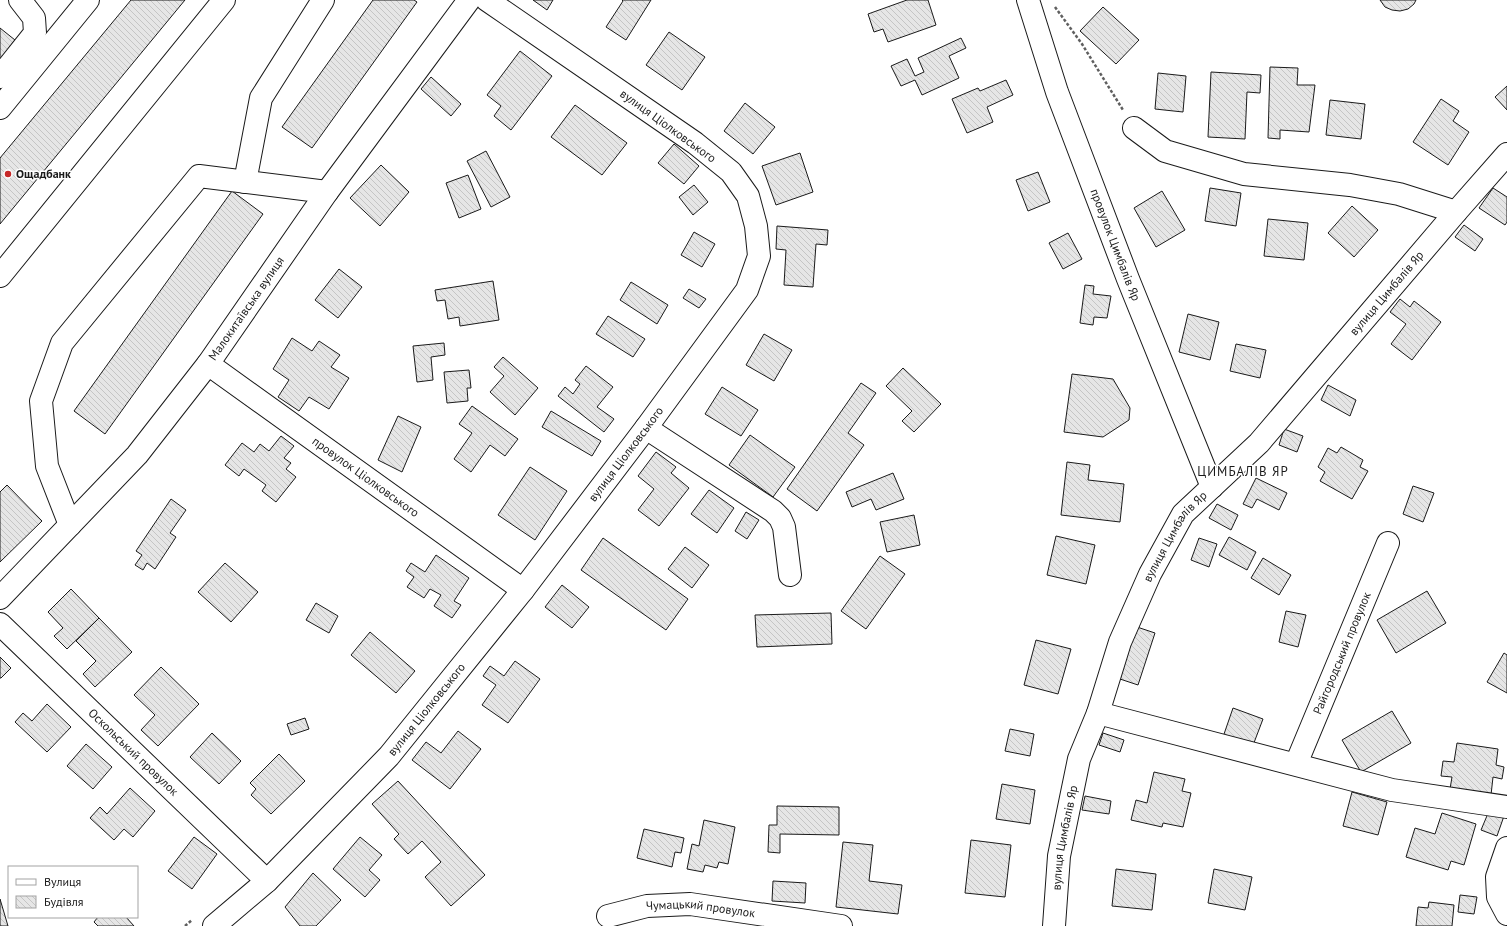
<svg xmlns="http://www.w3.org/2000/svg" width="1507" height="926" viewBox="0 0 1507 926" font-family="'PT Sans',sans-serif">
	<defs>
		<pattern id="building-back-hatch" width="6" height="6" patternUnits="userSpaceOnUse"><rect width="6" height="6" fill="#e6e6e6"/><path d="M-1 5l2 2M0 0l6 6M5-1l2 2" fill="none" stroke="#c5c5c5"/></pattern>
	</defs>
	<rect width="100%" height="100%" fill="#fff"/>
	<!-- building -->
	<path fill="url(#building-back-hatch)" stroke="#1a1a1a" d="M131,0h54l-185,224v-66z
		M373,0h41l3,2 -105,146 -30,-21z
		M533,0h20l-6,10z
		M622,0h29l-25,40 -20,-13 17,-26z
		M907,0h21l8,25 -48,17 -5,-13 -9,3 -6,-18z
		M1380,0h36l-2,4 -6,5 -8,2 -8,-1 -7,-3z
		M1103,7l36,33 -23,24 -36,-33z
		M0,28l15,12 -15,20z
		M669,32l36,25 -23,33 -36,-25z
		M961,38l5,10 -17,8 10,22 -37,17 -7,-15 -14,6 -10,-20 16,-7 8,17 9,-4 -6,-14z
		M520,51l32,25 -41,54 -17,-14 7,-10 -14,-11z
		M1270,67l28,1 -1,17h18l-6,47 -29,-2v9l-12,-1z
		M1211,72l50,3 -1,18 -13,-1 -2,47 -37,-2z
		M1158,73l28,3 -3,36 -28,-3z
		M431,77l30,27 -10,12 -30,-27z
		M1006,80l7,15 -26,12 6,15 -26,11 -15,-34 26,-11 2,3z
		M1507,86v24l-12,-13z
		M1441,99l18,12 -6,10 16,11 -21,33 -35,-23z
		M1330,100l35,4 -4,35 -35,-4z
		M745,103l30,24 -22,27 -29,-23z
		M575,105l52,38 -25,32 -51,-38z
		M674,144l25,22 -15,18 -26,-21z
		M486,151l24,46 -19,10 -24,-46z
		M800,153l13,39 -37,13 -14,-39z
		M381,165l28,27 -29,34 -30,-28z
		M1038,172l12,30 -22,9 -12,-31z
		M468,175l13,34 -22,9 -13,-35z
		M694,185l14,17 -15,13 -14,-18z
		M1210,188l31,5 -5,33 -31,-5z
		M1493,188l14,9v25l-2,3 -26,-17z
		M232,191l31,23 -158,220 -31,-23z
		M1162,191l23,39 -29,17 -22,-39z
		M1352,206l26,24 -24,27 -26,-24z
		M1268,219l40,4 -4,37 -40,-4z
		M1464,225l19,14 -8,12 -20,-14z
		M777,226l51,4 -1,15 -11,-1 -3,43 -29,-2 2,-35 -10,-1z
		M694,232l21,12 -13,23 -21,-12z
		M1068,233l14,26 -19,10 -14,-26z
		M339,269l23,18 -24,31 -23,-18z
		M493,281l6,39 -39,6 -1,-9 -11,2 -3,-19 -8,1 -2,-11z
		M631,282l37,23 -11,19 -37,-24z
		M1085,285l9,1 -1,8 18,2 -4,22 -13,-1 -1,8 -13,-2z
		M689,289l17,10 -7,9 -16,-10z
		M1400,299l10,8 4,-6 27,21 -29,38 -21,-16 15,-20 -16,-12z
		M1188,314l31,8 -9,38 -31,-8z
		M608,316l37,23 -12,18 -37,-23z
		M764,334l28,16 -18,31 -28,-16z
		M292,338l20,13 7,-10 21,14 -9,12 18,11 -20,31 -20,-12 -10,14 -21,-14 11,-17 -16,-11z
		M444,343l1,12 -14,2 2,23 -16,2 -4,-36z
		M1236,344l30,6 -6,28 -30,-7z
		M503,357l35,31 -23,27 -25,-23 14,-16 -10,-9z
		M586,366l27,21 -16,20 17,12 -10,13 -46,-36 7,-9 8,7 7,-10 -5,-4z
		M903,368l38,36 -27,28 -12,-11 10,-10 -26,-25z
		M469,370l2,18h-4l1,13 -21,2 -3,-31z
		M1072,374l41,5 17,29 -1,12 -26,17 -39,-5z
		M861,383l15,10 -28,40 16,12 -47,66 -30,-22z
		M1328,385l28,15 -6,16 -29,-16z
		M722,387l36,23 -17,26 -36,-22z
		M472,406l46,33 -13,17 -15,-11 -19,27 -17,-13 18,-26 -13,-9z
		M551,411l50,30 -9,15 -50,-29z
		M398,416l23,11 -19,45 -24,-12z
		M1284,429l19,7 -6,16 -18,-7z
		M750,435l45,32 -22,30 -44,-32z
		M281,436l13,10 -10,12 7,5 -5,6 10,8 -20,25 -14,-11 4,-6 -22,-16 -5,7 -14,-11 17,-22 12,9 6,-8 9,7z
		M1341,447l22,13 -3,7 8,4 -16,28 -32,-18 5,-9 -7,-5 10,-19 9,5z
		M656,452l20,15 -5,6 18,15 -30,38 -21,-16 16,-21 -16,-13z
		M1067,462l23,3 -2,15 36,4 -4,38 -59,-7z
		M530,467l37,24 -32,49 -37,-25z
		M893,473l11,26 -28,11 -5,-11 -19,8 -6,-15z
		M1256,478l31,15 -8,17 -22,-11 -5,9 -9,-4z
		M7,485l35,36 -42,41v-70z
		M1413,486l21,7 -11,29 -20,-8z
		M709,490l25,18 -17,25 -26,-19z
		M171,499l15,11 -16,23 6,4 -21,32 -8,-6 -4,7 -8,-5 7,-10 -6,-4z
		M1217,504l21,11 -7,15 -22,-12z
		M746,512l13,8 -12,19 -12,-8z
		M914,515l6,30 -33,7 -7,-30z
		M1056,536l39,9 -9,39 -39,-9z
		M1229,537l27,15 -9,18 -28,-15z
		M603,538l85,61 -22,31 -85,-60z
		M1199,538l18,6 -8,23 -18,-7z
		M685,547l24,18 -17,23 -24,-19z
		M436,555l33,23 -15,23 7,4 -9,13 -18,-12 7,-11 -11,-6 -6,9 -17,-11 7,-10 -8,-6 5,-8 14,9z
		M880,556l25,18 -39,55 -25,-18z
		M1263,558l28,17 -12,20 -28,-17z
		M225,563l33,29 -27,30 -33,-30z
		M562,585l27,22 -17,21 -27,-21z
		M71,589l28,29 -32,31 -13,-13 9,-8 -15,-16z
		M1427,591l19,32 -50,30 -19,-33z
		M316,603l22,13 -9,17 -23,-13z
		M1286,611l20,4 -8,32 -19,-5z
		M831,613l1,31 -75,3 -2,-32z
		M99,618l33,34 -37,35 -12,-13 13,-13 -20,-20z
		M1134,626l21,7 -17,52 -21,-7z
		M370,632l45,39 -19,22 -45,-38z
		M1036,640l35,9 -13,45 -34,-9z
		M1504,653l3,2v38l-20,-11z
		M0,657l11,11 -10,10h-1z
		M515,661l25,18 -32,44 -26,-18 14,-20 -13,-9 7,-10 14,10z
		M161,667l38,37 -41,42 -17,-16 14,-15 -21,-20z
		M47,704l24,23 -24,25 -32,-30 8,-9 9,8z
		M1233,708l30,11 -11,29 -29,-11z
		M1392,711l19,32 -50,29 -19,-32z
		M305,718l4,11 -18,6 -4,-11z
		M1010,729l24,5 -4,22 -25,-5z
		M458,731l23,18 -31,40 -38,-29 14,-18 15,11z
		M212,733l29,28 -22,23 -29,-27z
		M1103,733l21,7 -4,12 -21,-7z
		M1457,743l41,6 -2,16 8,2 -2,12 -9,-2 -2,18 -41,-6 2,-12 -11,-1 2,-15 11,1z
		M86,744l26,23 -19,22 -26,-23z
		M279,754l26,27 -34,33 -20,-19 5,-6 -6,-6z
		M1154,772l31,7 -3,12 9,2 -8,34 -20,-4 -1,4 -31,-7 5,-20 11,3z
		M398,781l87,94 -34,31 -26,-29 16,-15 -19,-21 -14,13 -14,-15 5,-5 -27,-30z
		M1002,784l33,6 -5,34 -34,-5z
		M130,788l25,23 -22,26 -9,-8 -10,11 -24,-22 10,-11 7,7z
		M1352,792l35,10 -9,33 -35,-9z
		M1085,796l26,5 -2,13 -27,-4z
		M777,806l62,1v28l-59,-1v19l-12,-1 1,-27h8z
		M1489,811l15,5 -7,20 -16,-6z
		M1442,813l34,11 -12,41 -13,-4 -3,9 -42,-13 9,-29 20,6z
		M704,820l31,7 -7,37 -9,-2 -2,6 -12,-3 -2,7 -16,-3 5,-25 7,2z
		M644,829l40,9 -3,15 -6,-1 -3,15 -35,-9z
		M194,837l23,17 -25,35 -24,-18z
		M360,837l22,18 -13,15 11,10 -15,17 -32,-28z
		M971,840l40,5 -6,52 -40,-4z
		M843,842l30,3 -4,36 33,4 -4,29 -62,-7z
		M1116,869l40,5 -4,36 -40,-4z
		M1214,869l38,8 -7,33 -37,-7z
		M313,873l28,27 -25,26h-16l-15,-19z
		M773,881l33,2 -1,20 -33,-2z
		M1460,895l17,2 -3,17 -16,-2z
		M0,899l8,27h-8z
		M1429,902l25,3 -2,21h-36l2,-19 10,1z
		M98,917h28l8,9h-36l-4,-4z"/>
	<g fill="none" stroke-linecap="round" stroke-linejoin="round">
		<!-- minor casing -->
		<g stroke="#1a1a1a" stroke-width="24">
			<g id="minor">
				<path id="s1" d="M1028,0l29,92 71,187 84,208"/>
				<path d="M0,77l35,-44 -1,-15 -14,-18"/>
				<path d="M0,108l88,-108"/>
				<path d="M1134,128l31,23 79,23 106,11 49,9 57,18"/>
				<path d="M245,182l16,-84 62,-98"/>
				<path d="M0,276l224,-276"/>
				<path id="s2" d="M208,364l315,226"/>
				<path d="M646,428l127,83 7,7 4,9 6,48"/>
				<path d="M70,525l-23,-59 -6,-65 21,-58 137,-167 128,16"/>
				<path id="s3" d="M0,598l137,-143 71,-91 119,-172 142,-192"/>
				<path id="s4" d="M0,624l267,257"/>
				<path d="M1098,713l294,77 115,17"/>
				<path id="s5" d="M1296,764l92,-221"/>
				<path d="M1507,848l-10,29 1,20 9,17"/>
				<path id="s6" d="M608,916l39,-10 43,-2 151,22"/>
				<path id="s7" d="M214,926l53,-45 122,-125 134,-166 123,-162 101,-138 12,-34 -3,-30 -8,-30 -17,-24 -36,-29 -208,-143"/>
				<path id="s8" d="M1054,926l5,-70 20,-97 19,-46 22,-71 30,-68 33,-60 76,-71 197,-231 51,-58"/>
			</g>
		</g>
		<!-- path -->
		<path stroke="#5f5f5f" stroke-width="2.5" stroke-dasharray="3 2" stroke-linecap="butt" d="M1055,7l27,37 41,66
			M185,926l7,-6"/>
		<!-- minor -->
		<use href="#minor" stroke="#fff" stroke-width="22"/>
	</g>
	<!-- markers -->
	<circle fill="#c62828" stroke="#fff" stroke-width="1.5" cx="8" cy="174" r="4"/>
	<g text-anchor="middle" stroke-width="3" stroke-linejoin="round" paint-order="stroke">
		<!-- street labels -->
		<g font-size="12" fill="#1a1a1a" stroke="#fff">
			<text transform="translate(668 126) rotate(36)" y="4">вулиця Ціолковського</text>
			<text dy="4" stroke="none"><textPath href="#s1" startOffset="260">провулок Цимбалів Яр</textPath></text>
			<text dy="4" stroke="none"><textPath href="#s8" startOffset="737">вулиця Цимбалів Яр</textPath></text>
			<text dy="4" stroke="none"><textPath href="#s3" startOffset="381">Малокитаївська вулиця</textPath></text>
			<text dy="4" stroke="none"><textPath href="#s7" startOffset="628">вулиця Ціолковського</textPath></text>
			<text dy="4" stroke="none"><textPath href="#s2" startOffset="194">провулок Ціолковського</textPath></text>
			<text dy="4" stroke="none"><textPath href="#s8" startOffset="413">вулиця Цимбалів Яр</textPath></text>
			<text dy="4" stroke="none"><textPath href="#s5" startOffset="120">Райгородський провулок</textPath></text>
			<text dy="4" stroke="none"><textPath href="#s7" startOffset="304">вулиця Ціолковського</textPath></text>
			<text dy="4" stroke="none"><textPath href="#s4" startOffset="185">Оскольський провулок</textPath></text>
			<text dy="4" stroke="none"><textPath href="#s8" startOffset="89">вулиця Цимбалів Яр</textPath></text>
			<text dy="4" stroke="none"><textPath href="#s6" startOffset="94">Чумацький провулок</textPath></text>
		</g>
		<!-- poi labels -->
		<g font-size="12" font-weight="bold" fill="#1a1a1a" stroke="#fff" text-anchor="start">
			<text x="16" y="178">Ощадбанк</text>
		</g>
		<!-- neighbourhood labels -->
		<g font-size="13" letter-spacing="1" fill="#1a1a1a" stroke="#fff">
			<text x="1243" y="476">ЦИМБАЛІВ ЯР</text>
		</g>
	</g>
	<!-- legend -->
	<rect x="8" y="866" width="130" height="52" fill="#ffffff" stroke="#a3a3a3"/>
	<rect x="16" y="879" width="20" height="6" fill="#ffffff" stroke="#a3a3a3"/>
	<text x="44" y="886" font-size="12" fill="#1a1a1a">Вулиця</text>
	<rect x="16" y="896" width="20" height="12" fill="url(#building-back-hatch)" stroke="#a3a3a3"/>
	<text x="44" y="906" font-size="12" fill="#1a1a1a">Будівля</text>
</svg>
